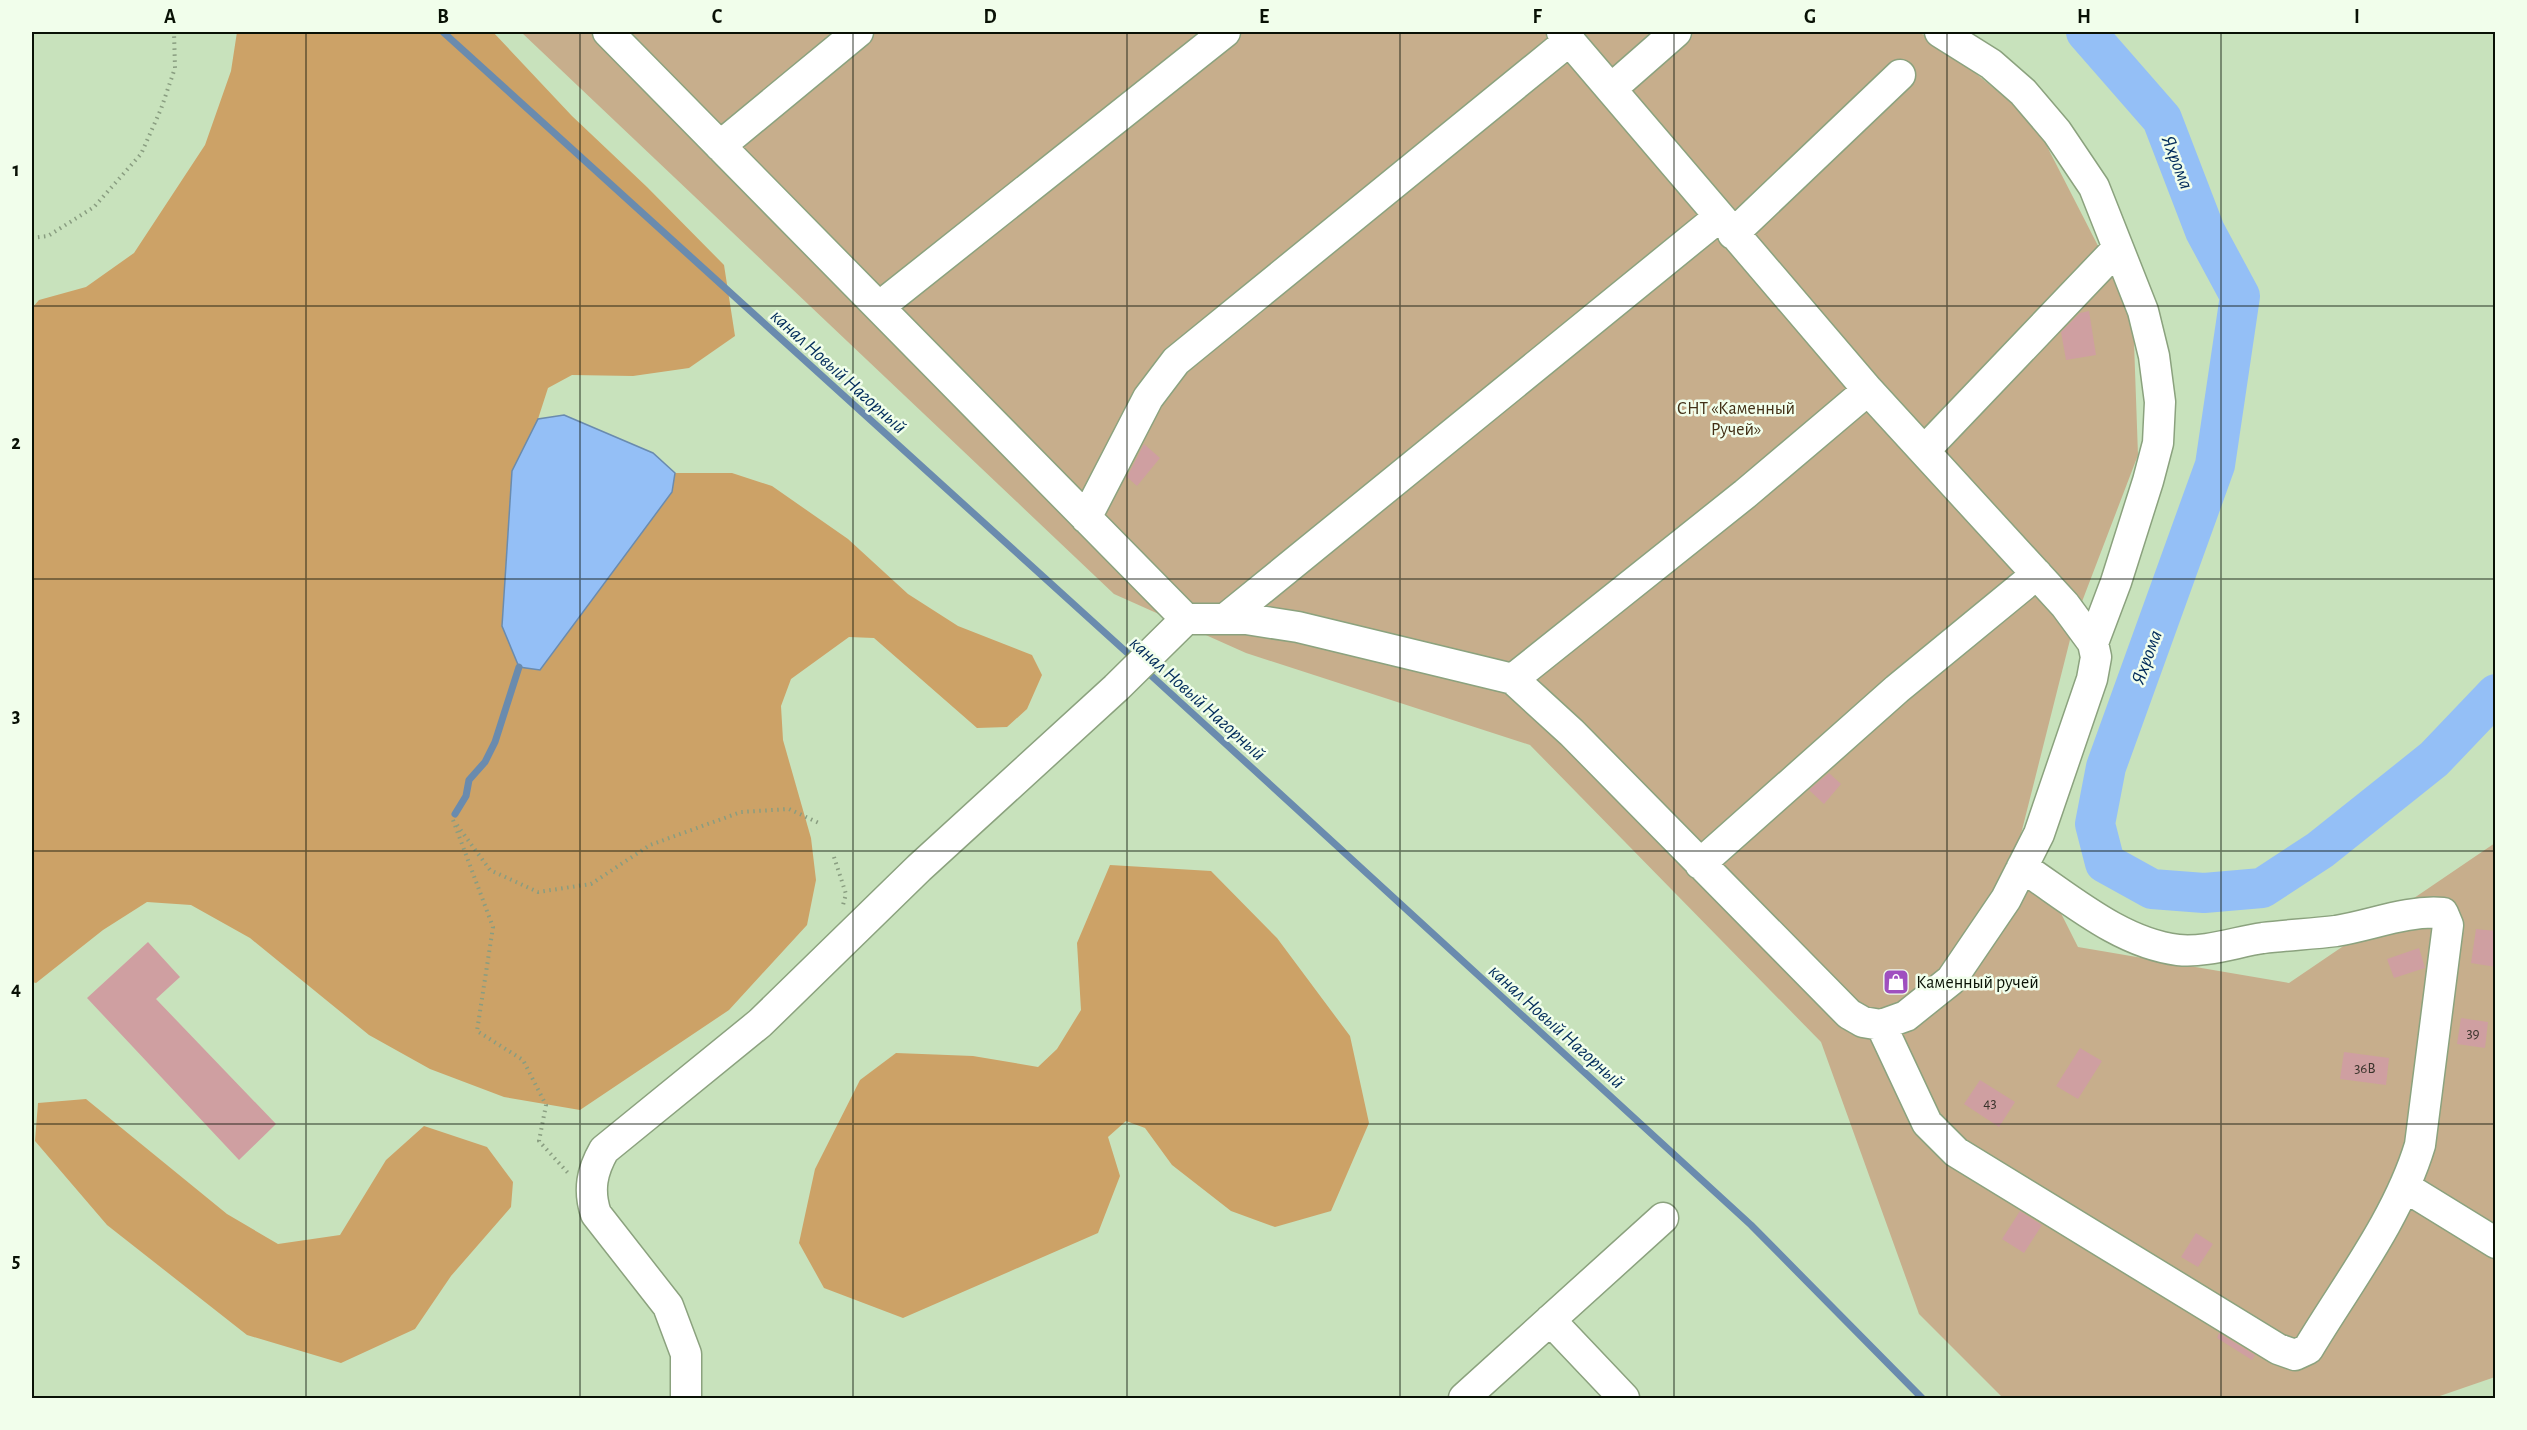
<svg xmlns="http://www.w3.org/2000/svg" width="2527" height="1430" viewBox="0 0 2527 1430" font-family="'Alegreya Sans',sans-serif">
	<rect width="100%" height="100%" fill="#c8e2bc"/>
	<!-- green -->
	<path fill="#c7ae8c" d="M521,32h1397l18,9 98,80 99,193 5,141 -63,165 -54,214 57,113 211,36 206,-140v534l-61,21h-431l-84,-84 -98,-272 -291,-297 -284,-92 -132,-59z"/>
	<!-- forest -->
	<path fill="#cca267" d="M237,32h256l79,84 75,71 77,78 11,71 -46,32 -56,8 -61,-1 -24,13 -10,31 -26,52 -10,155 17,41 21,3 132,-178 3,-19h57l40,13 76,53 60,55 50,32 74,29 10,20 -15,34 -20,18 -30,1 -103,-90 -25,-1 -58,42 -10,27 2,34 28,98 5,42 -9,45 -78,85 -149,100 -76,-13 -74,-28 -61,-34 -119,-97 -59,-33 -44,-3 -44,28 -67,53 -4,-1v-674l7,-8 47,-13 48,-34 71,-108 26,-74z
		M1110,865l101,6 66,67 73,98 19,87 -38,88 -56,16 -44,-16 -59,-46 -27,-37 -19,-7 -18,16 12,39 -22,57 -195,85 -79,-30 -25,-45 16,-74 45,-89 36,-27 77,3 65,11 19,-18 24,-39 -4,-67z
		M86,1099l141,115 51,30 62,-9 46,-75 38,-34 63,21 26,35 -2,25 -60,69 -36,53 -74,34 -94,-28 -140,-110 -72,-84 3,-38z"/>
	<!-- water -->
	<path fill="#94bff6" stroke="#6a8bae" stroke-width="1.5" d="M564,415l89,38 22,20 -3,19 -132,178 -21,-3 -17,-41 10,-155 26,-52z"/>
	<g fill="none" stroke-linecap="round" stroke-linejoin="round">
		<!-- stream -->
		<path stroke="#6a8bae" stroke-width="7" d="M443,32l691,627
			M1144,669l607,556 171,173
			M455,814l11,-18 3,-16 16,-18 10,-20 24,-75"/>
		<!-- river -->
		<path stroke="#94bff6" stroke-width="40" d="M2086,32l76,87 43,112 35,65 -25,169 -109,302 -11,57 10,39 47,26 52,4 58,-5 58,-38 114,-91 62,-65"/>
	</g>
	<!-- building -->
	<path fill="#cf9fa1" d="M2089,311l7,44 -30,5 -5,-28 19,-19z
		M1144,444l16,14 -23,28 -10,-9z
		M1829,773l12,11 -17,20 -15,-14z
		M2476,929l20,2v36l-25,-4z
		M148,942l32,35 -24,22 120,125 -37,36 -152,-162z
		M2419,948l6,20 -31,10 -7,-19z
		M2461,1018l27,4 -3,26 -28,-4z
		M2080,1048l22,13 -24,38 -22,-13z
		M2344,1052l45,6 -3,27 -46,-6z
		M1980,1080l35,22 -16,25 -35,-23z
		M2020,1211l22,14 -18,28 -22,-14z
		M2196,1233l17,11 -15,23 -17,-10z
		M2219,1333l36,22 -3,5 -35,-22z"/>
	<g fill="none" stroke-linecap="round" stroke-linejoin="round">
		<!-- minor casing -->
		<g stroke="#8ba27e" stroke-width="33">
			<path id="minor" d="M608,32l578,587
				M1940,32l51,32 32,28 34,40 37,55 49,124 11,45 6,46 -2,41 -10,38 -32,101 -23,61
				M1611,89l65,-57
				M720,146l138,-114
				M1733,234l167,-159
				M879,307l346,-275
				M1924,451l193,-202
				M1086,518l62,-120 28,-37 394,-321
				M1225,619l494,-402
				M1513,679l232,-185 123,-104
				M1700,864l197,-175 140,-115
				M1881,1025l46,98 29,29 322,197 17,6 13,-6c39,-65 90,-131 112,-204l28,-220 -5,-12c-36,-3 -71,12 -107,18 -24,3 -49,4 -73,7 -27,4 -58,15 -85,12 -58,-7 -109,-52 -156,-83
				M2405,1187l91,56
				M1550,1320l74,78
				M686,1398v-44l-18,-48 -72,-92c-8,-24 -4,-43 8,-64l156,-127 159,-155 197,-180 70,-69h60l52,8 215,52 59,54 277,281 14,8 18,3 25,-9 45,-36 55,-81 33,-65 53,-155 4,-22 -3,-14 -28,-38 -197,-215 -306,-358
				M1464,1398l199,-180"/>
		</g>
		<!-- path -->
		<path stroke="#899d80" stroke-width="4" stroke-dasharray="1.5 4.5" stroke-linecap="butt" d="M32,238l16,-2 46,-29 47,-53 20,-45 14,-41 -1,-36
			M453,820l40,107 -16,104 46,29 23,45 -7,36 29,32
			M457,825l33,45 48,22 53,-8 59,-39 91,-33 48,-3 32,15
			M834,857l12,37 -3,11"/>
		<!-- minor -->
		<use href="#minor" stroke="#fff" stroke-width="30"/>
	</g>
	<!-- grid -->
	<path fill="none" stroke="#091105" stroke-width="1.5" stroke-opacity="0.55" d="M306,32v1366M580,32v1366M853,32v1366M1127,32v1366M1400,32v1366M1674,32v1366M1947,32v1366M2221,32v1366M32,306h2464M32,579h2464M32,851h2464M32,1124h2464"/>
	<!-- icons -->
	<defs>
		<g id="shop-square" transform="scale(1.35)"><rect x="-9" y="-9" width="18" height="18" rx="4" fill="#9f4fbf" stroke="#f1feeb"/><path d="M-5-2.5h2.3a2.7 3.5 0 0 1 5.4 0H5L5.5 6h-11ZM-1.5-2.5h3a1.5 2.3 0 0 0-3 0Z" fill="#fff"/></g>
	</defs>
	<g fill-rule="evenodd">
		<use href="#shop-square" x="1896" y="982"/>
	</g>
	<g text-anchor="middle" stroke-width="5" stroke-linejoin="round" paint-order="stroke">
		<!-- number labels -->
		<g font-size="15" fill="#3a342c">
			<text x="2473" y="1038">39</text>
			<text x="2365" y="1073">36В</text>
			<text x="1990" y="1108">43</text>
		</g>
		<!-- park labels -->
		<g font-size="18" fill="#422f15" stroke="#f1feeb">
			<text x="1736" y="414">СНТ «Каменный<tspan x="1736" dy="21">Ручей»</tspan></text>
		</g>
		<!-- poi labels -->
		<g font-size="18" fill="#091105" stroke="#f1feeb" text-anchor="start">
			<text x="1916" y="988">Каменный ручей</text>
		</g>
		<!-- water labels -->
		<g font-size="20" font-style="italic" fill="#002b5a" stroke="#f1feeb">
			<text transform="translate(2178 162) rotate(69)" y="7">Яхрома</text>
			<text transform="translate(839 371) rotate(42)" y="7">канал Новый Нагорный</text>
			<text transform="translate(2146 657) rotate(-70)" y="7">Яхрома</text>
			<text transform="translate(1198 698) rotate(42)" y="7">канал Новый Нагорный</text>
			<text transform="translate(1557 1026) rotate(42)" y="7">канал Новый Нагорный</text>
		</g>
	</g>
	<!-- border -->
	<rect width="2527" height="1430" fill="none" stroke="#f1feeb" stroke-width="66"/>
	<rect x="33" y="33" width="2461" height="1364" fill="none" stroke="#091105" stroke-width="2"/>
	<g font-size="20" text-anchor="middle" font-weight="bold" fill="#091105">
		<text x="170" y="23">A</text>
		<text x="443" y="23">B</text>
		<text x="717" y="23">C</text>
		<text x="990" y="23">D</text>
		<text x="1264" y="23">E</text>
		<text x="1537" y="23">F</text>
		<text x="1810" y="23">G</text>
		<text x="2084" y="23">H</text>
		<text x="2357" y="23">I</text>
		<text x="16" y="176">1</text>
		<text x="16" y="449">2</text>
		<text x="16" y="722">3</text>
		<text x="16" y="995">4</text>
		<text x="16" y="1267">5</text>
	</g>
</svg>
